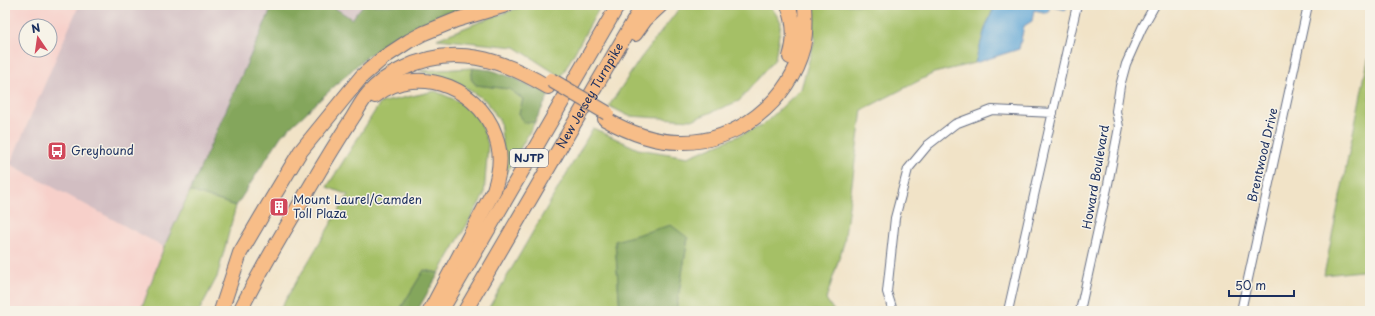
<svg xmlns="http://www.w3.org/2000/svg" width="1375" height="316" viewBox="0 0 1375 316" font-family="'Playpen Sans',sans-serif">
	<rect width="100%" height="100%" fill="#f7f3e8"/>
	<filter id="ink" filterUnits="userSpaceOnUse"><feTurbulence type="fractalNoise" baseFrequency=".025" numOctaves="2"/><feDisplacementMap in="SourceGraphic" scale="8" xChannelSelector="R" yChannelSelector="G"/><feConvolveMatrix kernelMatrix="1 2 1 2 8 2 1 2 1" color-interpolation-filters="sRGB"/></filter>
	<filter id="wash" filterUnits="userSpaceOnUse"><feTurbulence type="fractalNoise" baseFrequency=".012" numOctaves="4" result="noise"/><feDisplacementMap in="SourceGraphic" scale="16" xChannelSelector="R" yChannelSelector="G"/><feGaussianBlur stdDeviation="0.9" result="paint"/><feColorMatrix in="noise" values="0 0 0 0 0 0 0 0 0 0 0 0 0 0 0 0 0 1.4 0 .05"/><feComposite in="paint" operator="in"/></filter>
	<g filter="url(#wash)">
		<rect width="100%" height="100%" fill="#f1e3c7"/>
		<!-- built -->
		<path fill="#f7d0ca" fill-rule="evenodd" d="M5,5h401l-102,70 -137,236h-162zM26,26h24v24h-24z"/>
		<!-- industrial -->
		<path fill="#d2bec2" d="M79,5h194l-109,242 -154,-83z
			M330,5h33l-10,14z"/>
		<!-- green -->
		<path fill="#a5c066" stroke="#607862" d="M527,5h74l-40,72 -46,-30 -78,-8 50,-20z
			M682,5h88l11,17 -6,37 -36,42 -47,19 -63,-4 -20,-10 31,-47z
			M809,5h186l-10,24 -10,34 -41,10 -72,37 -18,133 -18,56 8,12h-158l12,-73 -73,3 5,70h-133l106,-183 45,21 50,8 74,-31 39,-37 14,-50z
			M1370,50v220l-46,5z
			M473,68l-2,11 5,6 33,4 14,10 -4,14 5,9h11l-29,52 -6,-53 -15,-21 -30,-19 -35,-10z
			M435,91l41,18 12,35 -4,51 -45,78 -15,-3 -25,41h-120l69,-116 -21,-8 53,-84z
			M190,191l46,15 -19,71 -18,34h-60l4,-6 21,-58z"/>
		<!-- forest -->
		<path fill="#84a65b" stroke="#506a5c" d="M273,5h57l22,14 11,-14h121l-116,50 -87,81 -45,70 -46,-15z
			M473,68l18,2 20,7h2l20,11h6l10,7 -14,27 -11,1 -5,-10 4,-14 -14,-10 -33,-4 -5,-6z
			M671,225l17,13 -12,73h-56l-5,-70z
			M424,270l15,3 -22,38h-18z"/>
		<!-- water -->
		<path fill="#62a7d7" stroke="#3e6b9a" d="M995,5h72l-1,5 -16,-4 -2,7 -14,-3 -2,11 -8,5 -5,23 -44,14 10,-34z"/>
	</g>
	<g filter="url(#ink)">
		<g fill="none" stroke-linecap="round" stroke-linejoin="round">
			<!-- minor casing -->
			<g stroke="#666e83" stroke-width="10">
				<path id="minor" d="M893,311l-6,-19 8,-74 13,-49 20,-24 27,-21 37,-14 61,3
					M1008,311l69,-306
					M1080,311l28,-127 11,-57 -3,-16 4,-25 6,-22 16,-36 13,-23
					M1241,311l67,-306"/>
			</g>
			<!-- motorway casing -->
			<g stroke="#666e83" stroke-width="16">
				<g id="motorway">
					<path d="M788,5c7,18 8,34 2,52"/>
					<path d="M635,34l10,-14 16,-15"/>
					<path d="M375,96c44,-35 112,-6 123,49 4,15 1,30 -4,45l-64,121"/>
					<path d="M605,119c23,13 47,23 74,23 57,2 110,-40 124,-95 3,-14 3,-28 2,-42"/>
					<path d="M221,311l19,-58 30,-51 30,-50 62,-76 21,-18 26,-17 15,-8 32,-13 50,-15"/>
					<path d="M240,311c21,-43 46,-83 70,-124 14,-24 28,-47 43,-70 5,-8 9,-16 15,-23 9,-11 21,-19 34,-25 52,-26 99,-10 146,18"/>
					<path d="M441,311l177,-306"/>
					<path id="s1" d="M465,311l178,-306"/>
				</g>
			</g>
			<!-- minor -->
			<use href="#minor" stroke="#fff" stroke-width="8"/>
			<!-- motorway -->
			<use href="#motorway" stroke="#f7bd88" stroke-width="14"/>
			<!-- motorway-bridge casing -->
			<g stroke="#666e83" stroke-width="16" stroke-linecap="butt">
				<path id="motorway-bridge" d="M551,80l56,33"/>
			</g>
			<!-- motorway-bridge -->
			<use href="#motorway-bridge" stroke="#f7bd88" stroke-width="14"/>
		</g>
	</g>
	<!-- icons -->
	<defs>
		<g id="bus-square" transform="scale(1)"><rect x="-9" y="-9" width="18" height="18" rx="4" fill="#d1495b" stroke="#f7f3e8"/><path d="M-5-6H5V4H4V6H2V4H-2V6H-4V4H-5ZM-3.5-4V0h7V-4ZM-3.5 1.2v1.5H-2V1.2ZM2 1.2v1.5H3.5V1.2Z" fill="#fff"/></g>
		<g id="building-square" transform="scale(1)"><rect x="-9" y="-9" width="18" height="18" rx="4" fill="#d1495b" stroke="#f7f3e8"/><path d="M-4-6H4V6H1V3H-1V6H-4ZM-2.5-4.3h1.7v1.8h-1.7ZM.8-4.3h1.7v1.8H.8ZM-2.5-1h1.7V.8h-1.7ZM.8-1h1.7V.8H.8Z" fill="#fff"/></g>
	</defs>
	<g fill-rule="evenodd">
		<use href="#bus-square" x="57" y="151"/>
		<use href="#building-square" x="279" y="207"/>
	</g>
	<g text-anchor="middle" stroke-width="3" stroke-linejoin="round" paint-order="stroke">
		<!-- shield labels -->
		<rect fill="#f7f3e8" stroke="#5d6a87" stroke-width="1" x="510" y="149" width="38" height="18" rx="3"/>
		<g font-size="11" font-weight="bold" fill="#1b2f5e">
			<text x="529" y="162">NJTP</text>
		</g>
		<!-- street labels -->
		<g font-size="12" fill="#1b2f5e" stroke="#f7f3e8">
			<text dy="4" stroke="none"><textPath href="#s1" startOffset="249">New Jersey Turnpike</textPath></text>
			<text transform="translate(1263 155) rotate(-77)" y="4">Brentwood Drive</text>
			<text transform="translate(1096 177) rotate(-80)" y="4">Howard Boulevard</text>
		</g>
		<!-- poi labels -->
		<g font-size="12" fill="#1b2f5e" stroke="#f7f3e8" text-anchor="start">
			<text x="71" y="155">Greyhound</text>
			<text x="293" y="204">Mount Laurel/Camden<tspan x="293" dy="14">Toll Plaza</tspan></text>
		</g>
	</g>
	<!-- margin -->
	<rect width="1375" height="316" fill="none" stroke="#f7f3e8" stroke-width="20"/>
	<!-- north arrow -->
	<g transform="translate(38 38) rotate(347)"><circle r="19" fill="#f7f3e8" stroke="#9fa5b1"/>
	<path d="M0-3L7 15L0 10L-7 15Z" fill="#d1495b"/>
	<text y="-6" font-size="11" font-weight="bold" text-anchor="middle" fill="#1b2f5e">N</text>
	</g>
	<!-- scale -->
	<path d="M1229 290v6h65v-6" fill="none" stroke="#1b2f5e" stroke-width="2"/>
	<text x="1235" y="290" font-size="12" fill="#1b2f5e" stroke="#f7f3e8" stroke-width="3" paint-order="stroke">50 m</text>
</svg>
